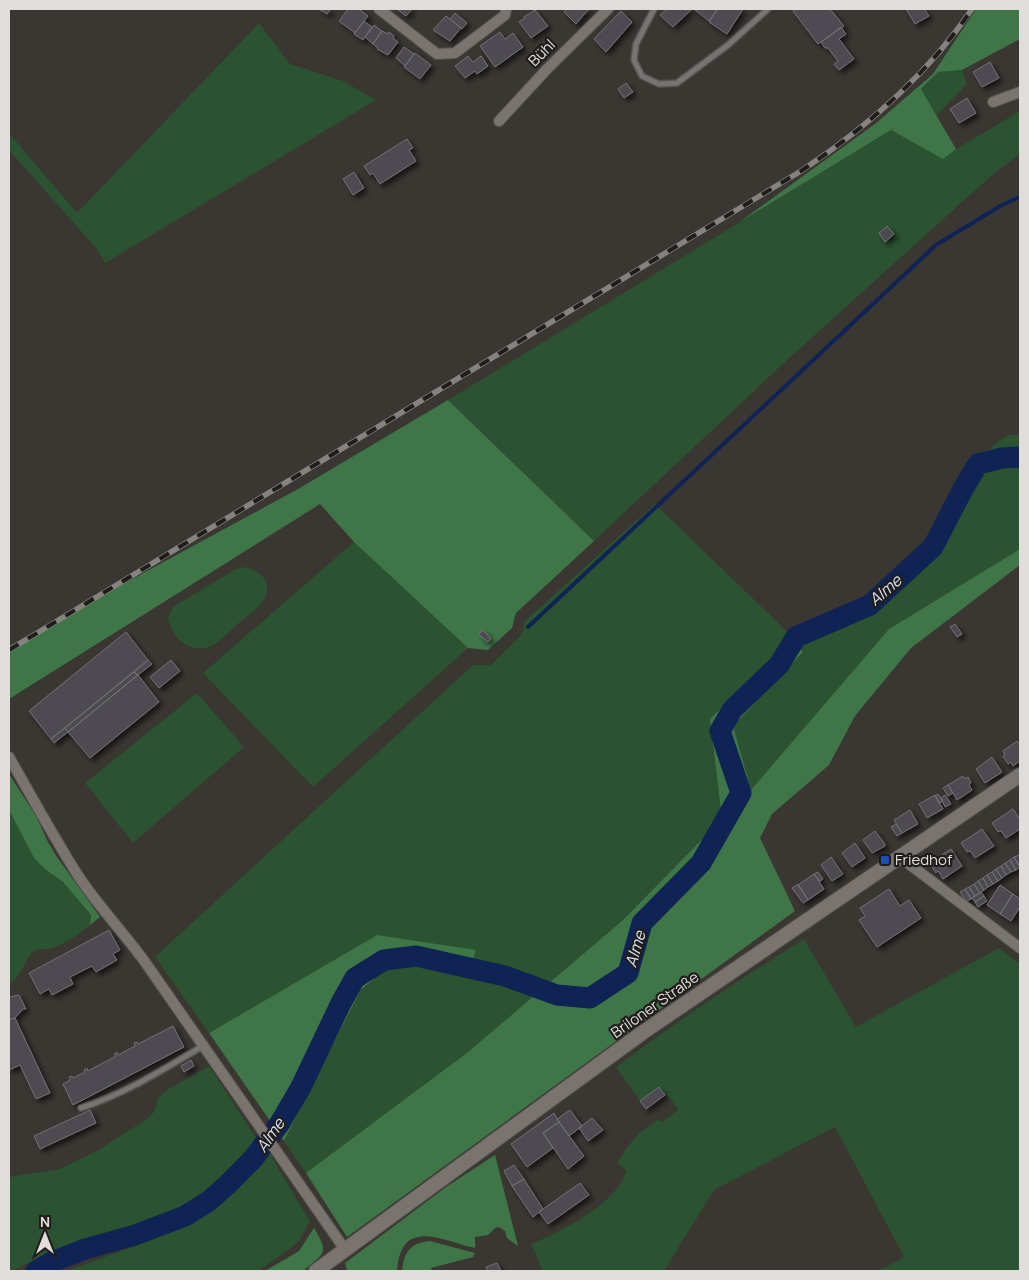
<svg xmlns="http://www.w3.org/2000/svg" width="1029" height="1280" viewBox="0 0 1029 1280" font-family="Manrope,sans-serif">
	<defs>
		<filter id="shadow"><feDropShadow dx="3.5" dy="3.5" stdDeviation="2.5" flood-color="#0009"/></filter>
	</defs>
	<rect width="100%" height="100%" fill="#3a3632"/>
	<!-- green -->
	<path fill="#2b5231" d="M259,23l31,41 53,17 33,19 -271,163 -8,-14 -88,-99v-17l68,80z
		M962,70l5,14 -30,31 -16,-25 17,-18z
		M1020,111v43l-28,21 -207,187 -191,179 -146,-141 443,-270 52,28 13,-9z
		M1008,435h12v114l-131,80 -138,162 -19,-65 71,-74 -16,-14 -9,14 -68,67 12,100 -99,101 -155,132 -162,121 -22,-32 77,-150 25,-22 31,-4 50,11 -90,-41 -168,98 -54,-76 318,-292h18l30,-30 4,-14 130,-117 145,140 72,-33 65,-61 43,-75 12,-29z
		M354,542l114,106 -155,139 -110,-114z
		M247,567c11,5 22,10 20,25 -2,13 -18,22 -28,31 -15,13 -31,34 -52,22 -12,-6 -16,-15 -19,-27l5,-11 63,-38z
		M197,693l47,54 -111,96 -48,-60z
		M9,810l25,48 29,24 28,33 -1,10c-12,10 -25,19 -40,24 -5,1 -11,-1 -16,2 -7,3 -11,25 -25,33z
		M804,939l52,88 143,-79 21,16v307h-142l26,-14 -69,-130 -121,63 -50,81h-121l-12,-27c25,-10 63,-30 81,-50 7,-7 11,-15 15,-23l-10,-8c14,-22 20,-30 42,-44l3,3 16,-12c-5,-10 -12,-14 -19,-23l-19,14 -24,-34c61,-46 124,-88 188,-128z
		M209,1066l48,73 -37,40 -47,36 -25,10 -72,22 -50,17 -13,7h-4v-94l51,-8 40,-20 47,-30 7,-7 2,-8 3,-7 8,-7z
		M270,1152l8,16 32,53 -11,20 -9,8 -32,22h-191l103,-38 37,-19 31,-25z"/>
	<!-- forest -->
	<path fill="#3f7647" d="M976,9h44v30l-58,31 -24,2 -17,17 35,60 -13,10 -52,-29 -153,93 137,-99 58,-50z
		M448,400l146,141 -78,72 -4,15 -24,22 -20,-2 -114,-106 -34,-38 -311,195v-53l289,-157z
		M1020,549v16l-109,83 -56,68 -26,49 -57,49 -12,24 35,73 -448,326 -41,-64 162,-121 155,-132 99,-101 -12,-100 68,-67 10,-14 15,14 -70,74 18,64 138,-161z
		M9,774l27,42 12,26 9,15 43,60 -10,8 1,-10 -28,-33 -18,-13 -11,-11 -25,-48z
		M377,935l99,15 -9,26 -50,-11 -31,4 -25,21 -77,151 -75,-108z
		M495,1155l23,91 -11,-8 -2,-7 -6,-4 -4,1 -7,7 -13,2v11c-33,-7 -74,-32 -78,23h-50l-2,-8 101,-76z
		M314,1228c16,26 10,25 -11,43h-38l34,-20z
		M430,1241l45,12 -2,4 -42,11 1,3h-30c2,-19 8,-28 28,-30z"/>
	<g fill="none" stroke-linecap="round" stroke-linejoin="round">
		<!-- stream -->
		<path stroke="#0f2355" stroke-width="4" d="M528,627l408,-382 66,-40 18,-8"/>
		<!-- river -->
		<path stroke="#0f2355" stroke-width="21" d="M36,1271l16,-9 33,-13 50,-14 50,-19 24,-15 18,-16 26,-26 27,-36 21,-36 40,-84 14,-25 29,-18 32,-4 89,20 52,19 33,3 38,-25 14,-50 59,-60 40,-70 -21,-62 12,-21 47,-45 17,-28 74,-32 63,-58 30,-58 15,-25 24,-6 18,-1"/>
	</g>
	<!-- building -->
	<path fill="#4e4c51" stroke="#727075" filter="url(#shadow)" d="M319,9h12l-4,5z
		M348,9h11l9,7 -13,17 -16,-12z
		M397,9h15l-6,7z
		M567,9h22l-13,15 -12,-12z
		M667,9h25l-19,18 -13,-12z
		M694,9h21l2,1 -8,11z
		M717,9h26l-16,25 -18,-12z
		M796,9h34l14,17 -26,18 -25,-33z
		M906,9h18l5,7 -14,8z
		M535,10l13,16 -17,12 -12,-16 6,-4 -1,-1z
		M621,11l11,11 -26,30 -12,-13z
		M455,13l12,10 -5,6 -12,-10z
		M446,16l15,12 -11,13 -17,-11z
		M364,21l8,6 -9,13 -9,-6z
		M374,25l8,6 -9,13 -8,-7z
		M841,27l5,7 -7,5 15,20 -15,11 -5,-6 4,-3 -10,-13h-3l-4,-6z
		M382,31l6,3 1,-2 5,4 -1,2 5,4 -10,13 -11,-6 1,-1 -5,-4z
		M500,32l5,7 8,-6 10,14 -28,20 -15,-21z
		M404,47l10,7 -9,12 -9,-8z
		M415,53l16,12 -11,14 -16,-12z
		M468,56l5,6 8,-6 7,10 -11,8 -2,-3 -10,7 -10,-12z
		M990,62l9,16 -17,9 -9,-15z
		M626,83l7,9 -9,6 -6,-9z
		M967,98l9,15 -17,10 -9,-14z
		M407,139l6,9 -4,2 7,11 -36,23 -7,-11 -3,2 -6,-9z
		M354,172l10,16 -11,7 -10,-16z
		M887,226l7,8 -9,8 -6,-9z
		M955,624l7,10 -5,3 -7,-10z
		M483,630l8,9 -4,3 -8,-8z
		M126,632l22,28 -97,79 -22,-28z
		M148,660l4,4 -14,11 -4,-3z
		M171,660l9,11 -21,17 -9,-11z
		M134,672l4,3 -70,57 -3,-4z
		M138,675l21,27 -69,56 -22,-26z
		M65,728l3,4 -14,11 -3,-4z
		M1017,741l3,4v16l-7,5 -2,-4 -3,2 -5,-8 2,-1 -2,-4z
		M992,757l10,15 -17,11 -9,-14z
		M963,776l2,3 3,-2 3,6 -2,2 3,5 -15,10 -9,-15z
		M948,785l5,8 -5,3 -5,-8z
		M938,794l5,7 -4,2 -4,-7z
		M935,795l8,14 -16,9 -8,-14z
		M945,795l6,9 -6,3 -4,-9z
		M1013,809l7,10v10l-14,9 -5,-7 -3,1 -6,-9z
		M910,810l8,14 -16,9 -8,-13z
		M896,824l6,9 -5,3 -6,-9z
		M982,829l12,17 -19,12 -5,-7 -3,1 -6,-9z
		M875,831l10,13v2l-13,7 -9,-13z
		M855,843l10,15 -13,9 -10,-14z
		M951,849l11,17 -19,13 -5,-8 -2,2 -7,-10z
		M1019,855l1,2v10l-6,-10z
		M831,857l12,17 -11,7 -11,-16z
		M1014,857l6,10 -4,3 -6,-10z
		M1010,860l6,10 -5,2 -6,-9z
		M1005,863l6,9 -5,3 -5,-9z
		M1001,866l5,9 -4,3 -6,-9z
		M996,869l6,9 -4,3 -6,-9z
		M818,872l5,7 -3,2 -6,-7z
		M992,872l6,9 -5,3 -6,-9z
		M814,874l10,15 -16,11 -10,-15z
		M987,875l6,9 -5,3 -5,-9z
		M983,878l5,9 -4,3 -6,-9z
		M978,881l6,9 -4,3 -6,-9z
		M798,884l10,16 -5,3 -11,-15z
		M974,884l6,9 -5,3 -6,-9z
		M1000,885l13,9 -13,20 -13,-9z
		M969,887l6,9 -4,3 -6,-10z
		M889,889l11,17 9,-6 12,18 -44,29 -18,-27 6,-4 -5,-8z
		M965,889l6,10 -5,2 -6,-9z
		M981,892l3,4 -9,6 -3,-4z
		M1013,894l7,5v8l-9,14 -11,-7z
		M984,896l3,5 -9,6 -3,-5z
		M109,930l11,20 -7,4 4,6 -21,12 -4,-6 -22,11 3,7 -21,11 -3,-6 -9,5 -11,-21z
		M19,995l7,14h-3l-8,9 -6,2v-23z
		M15,1018l35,75 -14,6 -16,-34 -11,5v-50z
		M173,1026l11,21 -111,58 -10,-21 7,-4 -1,-3 3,-1 1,2 12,-6 -1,-2 3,-2 1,3 28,-15 -2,-2 3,-2 1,3 17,-9 -1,-3 3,-1 1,2z
		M191,1060l3,6 -10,6 -3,-6z
		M659,1087l6,8 -19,14 -6,-8z
		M90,1110l6,13 -56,26 -6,-13z
		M570,1110l12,16 -13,10 -12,-17z
		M554,1113l5,9 -16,11 10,15 -26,19 -16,-23z
		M592,1118l11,12 -15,11 -9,-13z
		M559,1122l25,34 -16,13 -25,-36z
		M514,1165l10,14 -12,7 -8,-15z
		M524,1179l19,30 -10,8 -21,-31z
		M580,1183l9,12 -41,29 -9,-12z
		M497,1263l4,8h-13l-2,-4z"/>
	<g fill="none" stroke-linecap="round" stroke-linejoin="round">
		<!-- service casing -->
		<g stroke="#565350" stroke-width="8">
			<path id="service" d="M654,9l-18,35 -2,16 8,16 17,8 18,-1 51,-38 40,-36
				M81,1108c44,-14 83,-39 122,-62"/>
		</g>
		<!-- minor casing -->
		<g stroke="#565350" stroke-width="12">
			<path id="minor" d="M379,9l58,45 18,-1 50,-38 1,-6
				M993,102l27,-10
				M499,121l49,-53 60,-59
				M9,757c23,40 45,81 70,120 20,30 45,56 66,85l201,289
				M901,858l119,90"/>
		</g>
		<!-- secondary casing -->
		<g stroke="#565350" stroke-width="16">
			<path id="secondary" d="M316,1271l326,-238 378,-258"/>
		</g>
		<!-- service -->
		<use href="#service" stroke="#797470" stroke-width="5"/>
		<!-- minor -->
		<use href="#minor" stroke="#797470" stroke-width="10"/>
		<!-- secondary -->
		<use href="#secondary" stroke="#797470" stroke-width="14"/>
		<!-- rail casing -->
		<g stroke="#85827f" stroke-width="5.5">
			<path id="rail" d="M9,650l792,-479c65,-43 127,-97 171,-162"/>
		</g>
		<!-- rail -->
		<use href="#rail" stroke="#201e1c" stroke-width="4" stroke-dasharray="11" stroke-linecap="butt"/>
	</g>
	<!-- markers -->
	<rect fill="#1a4fb4" stroke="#201e1c" stroke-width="2" x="880" y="855" width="10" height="10" rx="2.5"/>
	<g text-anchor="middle" stroke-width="4.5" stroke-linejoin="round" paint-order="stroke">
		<!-- street labels -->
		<g font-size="15" fill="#e0dddb" stroke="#201e1c">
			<text transform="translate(542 53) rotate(-45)" y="5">Bühl</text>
			<text transform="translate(655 1005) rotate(-35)" y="5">Briloner Straße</text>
		</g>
		<!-- poi labels -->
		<g font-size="15" fill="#e0dddb" stroke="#201e1c" text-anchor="start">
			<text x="895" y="865">Friedhof</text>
		</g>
		<!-- water labels -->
		<g font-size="16" font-style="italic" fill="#d9e2f3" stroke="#201e1c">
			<text transform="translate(885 590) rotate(-41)" y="6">Alme</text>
			<text transform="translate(635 949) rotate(-74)" y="6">Alme</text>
			<text transform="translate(270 1135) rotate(-55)" y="6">Alme</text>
		</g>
	</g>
	<!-- border -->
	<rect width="1029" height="1280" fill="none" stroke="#e0dddb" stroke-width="20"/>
	<!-- north arrow -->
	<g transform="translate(45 1235)" stroke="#201e1c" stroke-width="4" paint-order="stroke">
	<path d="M0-4L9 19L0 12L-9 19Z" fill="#e0dddb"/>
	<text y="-8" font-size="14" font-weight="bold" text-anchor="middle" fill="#e0dddb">N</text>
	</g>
</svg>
